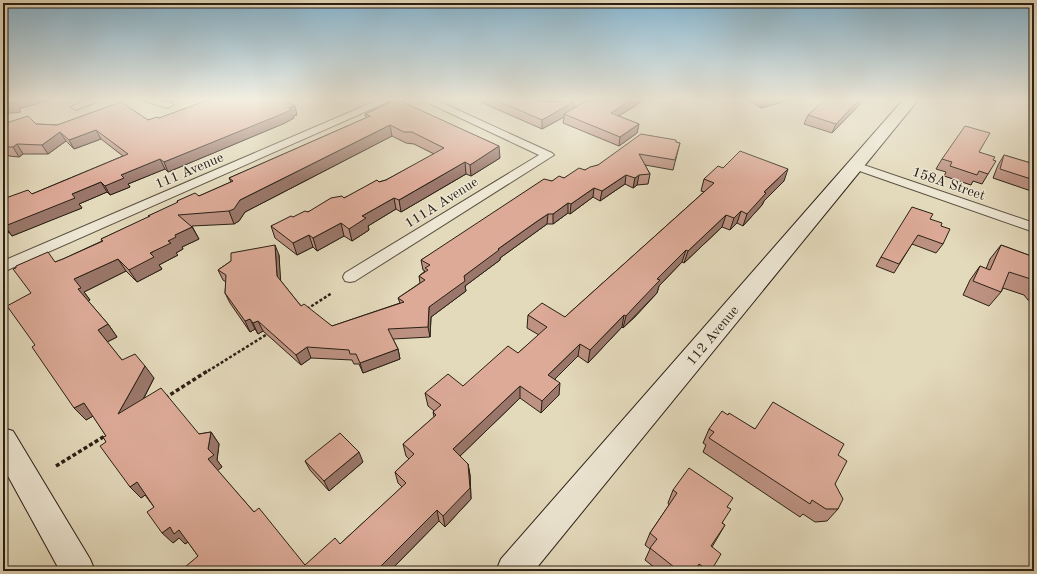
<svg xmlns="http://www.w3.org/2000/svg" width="1037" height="574" viewBox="0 0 1037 574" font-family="'Old Standard TT',serif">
	<rect width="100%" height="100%" fill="#e3d9bb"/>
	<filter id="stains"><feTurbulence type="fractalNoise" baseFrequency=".005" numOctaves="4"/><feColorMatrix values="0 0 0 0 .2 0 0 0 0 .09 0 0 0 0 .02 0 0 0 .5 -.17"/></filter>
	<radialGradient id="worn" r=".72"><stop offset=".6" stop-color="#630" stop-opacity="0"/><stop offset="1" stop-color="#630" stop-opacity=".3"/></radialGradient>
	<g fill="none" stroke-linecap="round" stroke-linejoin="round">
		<!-- street casing -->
		<g stroke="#584e3e" stroke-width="2">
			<path id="street" d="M85,100h16l-25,10 -5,-3z
				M141,100h20l11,3 1,2 -5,3z
				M378,100h14l-389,172v-11z
				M422,100h14l116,53 2,2 -199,126 -5,1 -5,-1 -2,-4 2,-4 194,-118z
				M855,162l179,61v9l-183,-64 -2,-2 2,-2z"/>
		</g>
		<!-- secondary casing -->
		<g stroke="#2a2015" stroke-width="2">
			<path id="secondary" d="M903,100h15l-384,471h-38l5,-12z
				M3,428l10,3 77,128 5,12h-35l-57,-104z"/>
		</g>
		<!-- path-far1 -->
		<path stroke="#2a2015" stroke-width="2.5" stroke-dasharray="3 2" stroke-linecap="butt" d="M307,309l25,-16
			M208,371l61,-38"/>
		<!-- path -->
		<path stroke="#2a2015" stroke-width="3.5" stroke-dasharray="4 2.5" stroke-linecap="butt" d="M165,398l44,-28
			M56,466l52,-32"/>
		<!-- street -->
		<use href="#street" fill="#ede6d3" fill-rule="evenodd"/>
		<!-- secondary -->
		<use href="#secondary" fill="#ede6d3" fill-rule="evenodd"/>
	</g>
	<!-- wall -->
	<path fill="#bd9282" stroke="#2a2015" d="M476,100h63l5,2 30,6 13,-8h57l-25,16 20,8 -2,9 -18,13 -56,-23 1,-6 -22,12z
		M748,100h41l-28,8z
		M864,100l-32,33 -28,-9 4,-9z
		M365,114l135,44 -29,18 -5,-2 -65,38 -5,-3 -28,17 1,4 -17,11 -8,-5 -27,15 -4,-4 -16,8 -22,-17 -4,-12 73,-28 35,-16 7,-2 48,-26 -20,-10 -8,-1 -14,-7 -147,76 -6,9 -5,3 -42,2 7,13 -17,8 1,2 -7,4 2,2 -19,10 3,4 -25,13 -11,-11 -42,21 6,8 -2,1 20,23 9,13 -10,5 15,18 32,18 -11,22 56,34 12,-2 8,12 -2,16 5,7 -5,3 37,42 51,53 35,-21 62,-57 -4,-4 -3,-11 14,-13 -3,-3 -3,-12 31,-27 -1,-5 1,-1 -6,-5 -3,-13 38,-7 55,-33 21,-18 -12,-7 1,-13 37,2 139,-125 -3,-1 3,-12 19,-11 61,13 -20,20 -2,4 -19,21 -6,-3 -7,7 -8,-3 -38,36 -2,-1 -23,24 -2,7 -22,24 -12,11 -1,-1 -34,36 -10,-7 -23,23 4,16 -18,18 -21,-15 -60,58 8,8 2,11 1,24 -26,28 -6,-6 -49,50h-202l10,-15 -10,-14 -3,2 -6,-6 -6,5 -19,-36 -9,-12 -4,3 -11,-11 -24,-45v-6l-13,-20 -7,4 -51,-75 -4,-52 24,-31 8,-3 39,-18 -1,-2 48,-22 -1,-1 30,-13 -1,-2 22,-5 32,-14 -2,-4 137,-60z
		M297,115l-4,1 1,2 -9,5 -117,49 -3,-3 -37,15 2,3 -20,8 -3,-3 -28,12 3,4 -21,8 -49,20 -3,-4 -6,3v-36l29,-5 91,-38 -22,-17 -27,10 -8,-8 -18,13h-25l-4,3 -10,-1 -6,-6v-26h33l21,1 91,-5 11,-2z
		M676,142l4,1 -7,27 -28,-5 5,9 -2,10 -11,1 -4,3 -8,-4 -25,17 -7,-4 -23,17 -2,-1 -15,11h-6l-11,8 -36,26v2l-35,26 1,5 -35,26 -1,20 -37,2 5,10 2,10 -37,14 -4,-9h-5l-2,-4 -41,-2 -10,7 -38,-34 -5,3 -3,-5 -5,3 -20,-29 -5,-10 1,-11 -3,-2 -5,-10 13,-9 48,-6 1,25 21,26 31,20 68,-23 -2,-5 22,-15 -1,-7 6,-5 -2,-1 -2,-10 131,-79 12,-3 34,-13z
		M979,152l14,8 -5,14 -6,10 -9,-3 -2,4 -27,-9 2,-4 -10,-3 6,-10z
		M1004,155l30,9v28l-41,-14 5,-13z
		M930,219l11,7 2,18 -7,9 -24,-9 -18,29 -18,-7 5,-9z
		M1001,245l33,12v46l-6,-3 -4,-5 -21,-7 -2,4 -12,14 -26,-11 7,-15 10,-14 6,3 4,-10z
		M728,415l27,14 83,26 -3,29 3,25 -11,12 -12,1 -12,-8 -3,3 -97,-65 3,-7 -3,-2 6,-14z
		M305,461l58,1 -34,29 -19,-21z
		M673,490l55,17 -6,16 3,2 -13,22 -1,24h-52l-14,-11 5,-11 -5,-4 5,-12 19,-28 -1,-2z"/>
	<!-- shaded-wall -->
	<path fill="#9a776a" stroke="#2a2015" d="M13,100h37l-31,9 2,3 -18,2v-10z
		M631,100h13l-35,22 2,-9z
		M763,100h26l-28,8z
		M859,100h5l-32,33 4,-9z
		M575,101l-1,9 -10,4v3l-22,12v-9z
		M295,106l2,9 -4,1 1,2 -9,5 -117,49 -4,-10z
		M639,124l-2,9 -18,13 1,-9z
		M390,125l2,11 -147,76 -6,9 -5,3 -5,-13 11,-11z
		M96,130l5,9 -27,10 -5,-9z
		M60,132l6,9 -18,13 -6,-9z
		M17,144l6,10 -4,3 -6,-10z
		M499,146l1,12 -29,18 -1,-11z
		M160,159l5,10 -37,15 2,3 -20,8 -5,-9 16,-11z
		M465,162l1,12 -65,38 -2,-12z
		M788,169l-4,12 -20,20 -2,4 -19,21 4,-12 17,-22z
		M626,175l-1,9 -25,17 2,-10z
		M639,175l-2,10 -4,3 2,-10z
		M101,182l6,10 -28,12 3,4 -70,28 -7,-10 67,-32z
		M594,188l-1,9 -23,17 1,-10z
		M394,198l2,11 -28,17 1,4 -17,11 -3,-12 13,-13z
		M568,203v10l-15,11v-10z
		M741,211l-4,12 -7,7 4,-12z
		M548,214l-1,10 -11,8 -36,26v2l-35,26 1,5 -35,26 -1,20 -2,-10 1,-20 35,-31 34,-27 38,-27z
		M726,215l-4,12 -38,36 4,-12z
		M341,223l3,13 -27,15 -4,-13z
		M3,224l6,8 -6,3z
		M192,227l7,12 -17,8 1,2 -7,4 2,2 -19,10 3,4 -25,13 -8,-12 46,-35z
		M309,235l4,12 -16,8 -4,-12z
		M275,245l4,10 2,31 -4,-10z
		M686,250l-4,12 -23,24 -2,7 -34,35 3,-12 31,-37z
		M118,259l8,12 -42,21 6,8 -3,2 -9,-13 -4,-10z
		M624,315l-2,12 -34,36 2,-13z
		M250,319l5,10 -5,3 -5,-11z
		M258,321l5,10 -5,3 -5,-11z
		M108,324l9,13 -10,5 -9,-12z
		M580,344l-2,12 -31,31 1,-12z
		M307,347l4,11 -10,7 -5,-10z
		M398,349l2,10 -37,14 -3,-10z
		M145,366l9,12 -25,48 -11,-12z
		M560,383l-1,12 -18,18 1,-12z
		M520,386v12l-65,63 -2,-12z
		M84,403l11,12 -9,5 -12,-12z
		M211,432l8,12 -2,16 5,7 -5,4 -9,-12v-10z
		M359,452l4,10 -34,29 -5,-10z
		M468,464l2,11 1,24 -26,28 -2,-11z
		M137,482l11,11 -7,5 -11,-11z
		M437,510l2,11 -49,50h-14z
		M170,527l9,3 11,10 -5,4 -6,-6 -6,5 -11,-10z"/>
	<!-- building -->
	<path fill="#dcaa97" stroke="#2a2015" d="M3,100h10l-1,1 3,2 -12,1z
		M208,100h77l10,6 -6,2 2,2 -9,4 -118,48 -4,-3 -39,16 3,3 -19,8 -4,-4 -29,12 3,4 -70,28 -2,-2v-25l25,-9 4,4 96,-40 -32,-24 -27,10 -9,-8 -18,13 -25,-1 -4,3h-10v-23l25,-8 8,8 21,1 64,-23 27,18 9,-3 2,1z
		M395,100h3l101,46 -29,19 -5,-3 -66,38 -5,-2 -32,18 4,2 -17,11 -8,-6 -28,15 -4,-3 -16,8 -22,-17 20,-10 2,1 12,-6 3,1 23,-14 11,-2 2,2 33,-18 2,2 7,-2 58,-32 -32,-16h-8l-14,-7 -150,75 -6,9 -5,2 -51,4 14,12 -17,8 1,2 -8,4 3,2 -21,10 4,4 -25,13 -11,-11 -44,20 7,9 -3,1 30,35 -10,6 24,30 13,-6 10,12 -27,48 43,-26 38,46 12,-2 -3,17 6,6 -6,4 46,53 5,-4 46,57 30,-27 5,6 66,-61 -11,-11 19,-18 -11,-10 33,-29 -3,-3 8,-7 -16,-12 23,-19 15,12 45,-40 10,7 29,-26 -19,-12 14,-12 23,14 1,-1 148,-133 -10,-4 14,-13 5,2 17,-17 48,18 -24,23 2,1 -19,21 -6,-3 -7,7 -8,-3 -38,36 -2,-1 -29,29 3,1 -23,24 -11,12 -2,-1 -34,35 -10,-6 -32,31 12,8 -18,18 -22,-15 -67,63 15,15 2,24 -27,28 -6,-6 -61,61h-188l-3,-4 13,-11 -19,-26 -5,4 -4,-7 -8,6 -15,-21 7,-5 -17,-25 -7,5 -30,-41 6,-4 -3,-5 3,-1 -22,-33 -10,5 -42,-61 3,-2 -28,-39 24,-13 -18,-24 3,-1v-2l32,-14 7,10 8,-3 40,-18 -2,-2 49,-23h-2l30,-14 -1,-1 18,-8 4,3 34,-15 -4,-3 141,-62 -5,-2z
		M496,100h43l5,2 31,-1 -33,19z
		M587,100h44l-20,13 28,11 -19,13 -56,-23z
		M824,100h35l-23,24 -28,-9z
		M965,126l25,7 -11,19 16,5 -2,3 3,1 -8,13 -9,-3 -2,4 -27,-9 2,-4 -10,-3z
		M641,134l35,6v2l4,1 -5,17 -36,-6 11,20 -11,1 -4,3 -9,-3 -24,16 -8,-3 -23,16 -3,-1 -15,11h-5l-12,8 -38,27 1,1 -35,26 1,5 -36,26 -1,20 -40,2 10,20 -38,14 -4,-9h-6l-1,-4 -42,-3 -11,8 -38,-34 -5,2 -3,-4 -5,2 -20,-28 1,-18 -8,-5 13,-9v-8l44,-8 2,31 24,30 3,-2 28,22 72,-24 -6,-4 27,-18 -6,-4 9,-6 -3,-2 5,-3 -9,-5 123,-81 8,2 7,-5 5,2 15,-10 6,2 5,-3 8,-2z
		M1004,155l30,9v16l-34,-11z
		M912,207l21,7 -3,5 12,4 -1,3 9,3 -7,15 -25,-9 -19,29 -18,-7z
		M1001,245l33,12v23l-25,-8 -8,20 -28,-11 7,-15 10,4z
		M773,402l71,42 -6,11 9,6 -12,23 8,15 -5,10h-12l-14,-9 -2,4 -101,-66 5,-6 -5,-3 13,-18 6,4 1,-2 26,16z
		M340,433l19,19 -35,29 -19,-20z
		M689,468l44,30 -6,9 4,2 -9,14 3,2 -14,21 10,8 -10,17h-2l-10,-7 -4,7h-16l-29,-23 7,-9 -7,-6 27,-40 -4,-3z"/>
	<!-- sky -->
	<linearGradient id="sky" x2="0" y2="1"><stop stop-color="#87b6d1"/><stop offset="0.55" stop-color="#f2eee0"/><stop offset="1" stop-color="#f2eee0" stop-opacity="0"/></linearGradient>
	<rect width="1037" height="181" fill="url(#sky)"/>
	<g text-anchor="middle" stroke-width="3" stroke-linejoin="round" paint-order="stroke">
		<!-- street labels -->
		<g font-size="14" fill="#2a2015" stroke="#ede6d3">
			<text transform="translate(189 170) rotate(-23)" y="5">111 Avenue</text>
			<text transform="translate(949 183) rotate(19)" y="5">158A Street</text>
			<text transform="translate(441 202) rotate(-32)" y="5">111A Avenue</text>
			<text transform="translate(712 335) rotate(-50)" y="5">112 Avenue</text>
		</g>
	</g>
	<!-- margin -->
	<rect width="1037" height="574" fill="none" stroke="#e3d9bb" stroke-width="16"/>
	<rect x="4" y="4" width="1029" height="566" fill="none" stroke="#2a2015" stroke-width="2"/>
	<rect x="8" y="8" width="1021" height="558" fill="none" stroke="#2a2015"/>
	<rect width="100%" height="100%" filter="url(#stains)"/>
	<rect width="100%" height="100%" fill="url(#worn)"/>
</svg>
